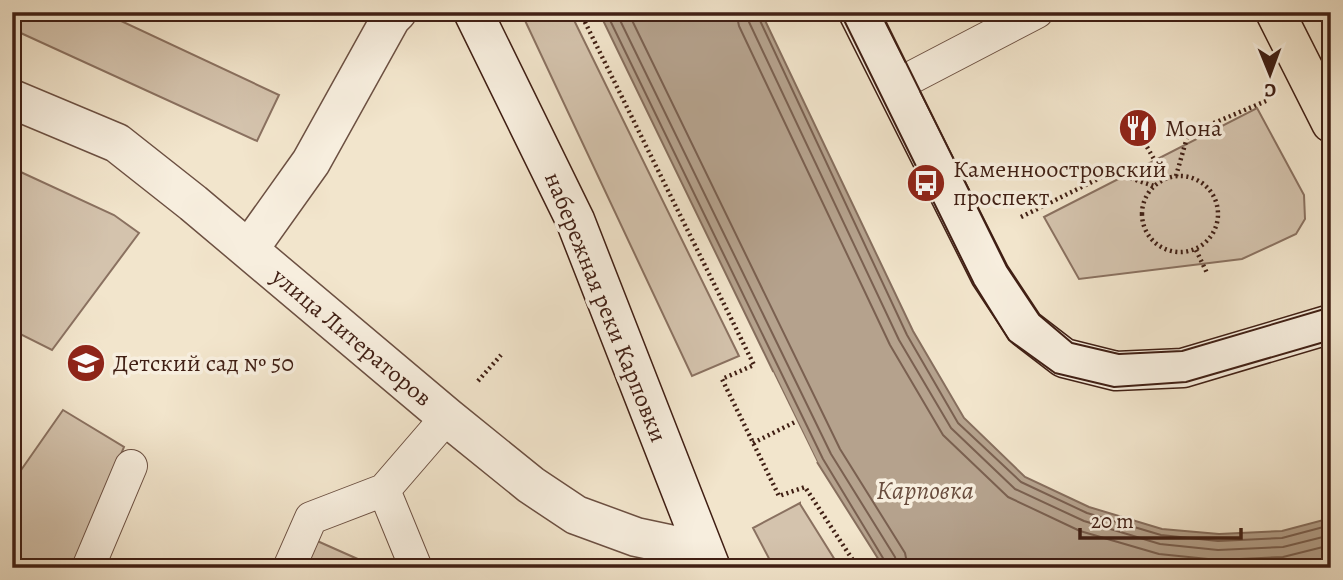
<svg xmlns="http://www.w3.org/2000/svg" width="1343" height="580" viewBox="0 0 1343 580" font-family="Alegreya,serif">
	<rect width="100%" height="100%" fill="#f2e5cc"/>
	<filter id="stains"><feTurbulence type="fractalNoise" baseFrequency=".00286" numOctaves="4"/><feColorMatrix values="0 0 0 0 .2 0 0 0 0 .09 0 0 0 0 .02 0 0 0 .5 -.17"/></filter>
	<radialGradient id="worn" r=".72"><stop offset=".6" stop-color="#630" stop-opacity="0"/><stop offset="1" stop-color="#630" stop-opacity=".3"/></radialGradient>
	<!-- green -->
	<path fill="#d4c3ad" stroke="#8a7160" stroke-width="2" d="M12,12h90l177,83 -22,46 -245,-112z
		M521,12h49l169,344 -47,20z
		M1257,108l47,87 1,24 -9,15 -54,25 -163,20 -35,-62z
		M12,168l102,47 25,18 -87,117 -40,-20z
		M63,410l61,37 -50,121h-62v-85z
		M800,503v1l40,64h-66l-21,-40z
		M315,540l63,28h-75z"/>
	<!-- water -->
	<path fill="#b5a28d" stroke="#866e5d" stroke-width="2" d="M599,12h162l152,319 51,87 61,59 64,30 73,22 57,5 63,-3 49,-13v50h-447l-67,-106z"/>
	<!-- pier -->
	<path fill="#f2e5cc" d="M773,372l44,90 -3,2 -44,-90z"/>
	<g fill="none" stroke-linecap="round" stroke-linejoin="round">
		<!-- shore -->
		<path stroke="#7a6050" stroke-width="2" d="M606,12l217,447 66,109
			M616,12l215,442 64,103 2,11
			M628,12l212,437 65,104 3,15
			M736,12l3,14 151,319 53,90 65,62 72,34 79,23 59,6 65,-3 48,-12
			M747,12l2,10 150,318 52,88 64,61 69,32 76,23 58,6 65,-3 48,-12
			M756,12l151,323 51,88 63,59 66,31 74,22 57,6 64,-3 49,-13"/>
		<!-- lane casing -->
		<g stroke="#6c5042" stroke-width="34">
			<path id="lane" d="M897,85l140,-73
				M384,490l63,-73
				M88,568l43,-102
				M289,568l22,-50 73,-28 32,78"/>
		</g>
		<!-- street casing -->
		<g stroke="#6c5042" stroke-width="41">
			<path id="street" d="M12,99l105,44 76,60 254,214 84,68 45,30 60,22 66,14
				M249,249l62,-87 80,-144 6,-6"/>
		</g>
		<!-- secondary casing -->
		<g stroke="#401f14" stroke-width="41">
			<path id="secondary" d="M473,12l102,208 136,348
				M858,12l132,263 35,53 39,30 52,13 67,-3 148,-44"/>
		</g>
		<!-- primary casing -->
		<g stroke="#401f14" stroke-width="41">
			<path id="primary" d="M1275,12l56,111"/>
		</g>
		<!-- path -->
		<path stroke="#401f14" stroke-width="4.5" stroke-dasharray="2 3.5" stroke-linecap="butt" d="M580,12l174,353 -32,14 57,117 26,-9 53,81
			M1147,147l18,31
			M1142 214a38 38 0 1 1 76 0a38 38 0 1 1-76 0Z
			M1176,176l12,-42 78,-33
			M1021,217l91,-45 42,14
			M1196,250l11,23
			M478,381l23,-26
			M753,443l44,-22"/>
		<!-- lane -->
		<use href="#lane" stroke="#f7eede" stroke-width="32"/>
		<!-- street -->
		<use href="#street" stroke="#f7eede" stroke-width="38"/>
		<!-- secondary -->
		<use href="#secondary" stroke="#f7eede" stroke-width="38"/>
		<!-- primary -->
		<use href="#primary" stroke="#f2e5cc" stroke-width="38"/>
		<!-- tram -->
		<path stroke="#401f14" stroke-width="2" d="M840,12l134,272 35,56 46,33 59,14 72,-5 145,-42
			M881,12l126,255 32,48 33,28 47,11 63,-3 149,-44"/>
	</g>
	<!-- icons -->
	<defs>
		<g id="restaurant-disc" transform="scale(2.0125)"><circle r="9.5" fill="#8f2418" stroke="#f7eede"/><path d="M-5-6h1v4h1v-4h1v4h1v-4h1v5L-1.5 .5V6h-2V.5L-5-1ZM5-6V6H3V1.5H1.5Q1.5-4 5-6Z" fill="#fff"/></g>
		<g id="bus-disc" transform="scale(2.0125)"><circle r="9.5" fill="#8f2418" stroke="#f7eede"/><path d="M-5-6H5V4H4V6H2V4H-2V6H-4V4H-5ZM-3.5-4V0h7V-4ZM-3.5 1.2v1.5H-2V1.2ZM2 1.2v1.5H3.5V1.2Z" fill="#fff"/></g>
		<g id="school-disc" transform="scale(2.0125)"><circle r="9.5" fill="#8f2418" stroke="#f7eede"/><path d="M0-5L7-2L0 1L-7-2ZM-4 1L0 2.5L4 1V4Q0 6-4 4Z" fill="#fff"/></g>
	</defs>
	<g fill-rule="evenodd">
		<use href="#restaurant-disc" x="1138" y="128"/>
		<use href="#bus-disc" x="926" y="183"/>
		<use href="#school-disc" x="86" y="363"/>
	</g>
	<g text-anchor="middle" stroke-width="7" stroke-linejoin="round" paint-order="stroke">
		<!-- poi labels -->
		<g font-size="24" fill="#401f14" stroke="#f7eede" text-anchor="start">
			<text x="1165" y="136">Мона</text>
			<text x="953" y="177">Каменноостровский<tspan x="953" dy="28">проспект</tspan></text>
			<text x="113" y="371">Детский сад № 50</text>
		</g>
		<!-- street labels -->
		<g font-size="24" fill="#401f14" stroke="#f7eede">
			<text transform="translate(606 307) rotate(68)" y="8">набережная реки Карповки</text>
			<text transform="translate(352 337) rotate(40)" y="8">улица Литераторов</text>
		</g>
		<!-- water labels -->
		<g font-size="26" font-style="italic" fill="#694d3e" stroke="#f7eede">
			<text x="925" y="499">Карповка</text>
		</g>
	</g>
	<!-- margin -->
	<rect width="1343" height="580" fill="none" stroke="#f2e5cc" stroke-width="42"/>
	<rect x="14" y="14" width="1315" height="552" fill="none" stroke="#401f14" stroke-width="3.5"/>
	<rect x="21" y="21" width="1301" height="538" fill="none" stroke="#401f14" stroke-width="2"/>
	<!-- north arrow -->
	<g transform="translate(1270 74) rotate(179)" stroke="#f7eede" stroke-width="5" paint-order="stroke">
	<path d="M0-5L12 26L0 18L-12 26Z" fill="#401f14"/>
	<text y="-10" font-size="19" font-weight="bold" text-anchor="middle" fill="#401f14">С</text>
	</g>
	<!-- scale -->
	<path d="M1080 528v10h161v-10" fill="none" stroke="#401f14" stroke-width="3.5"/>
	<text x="1091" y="528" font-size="21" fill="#401f14" stroke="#f7eede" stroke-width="5" paint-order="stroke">20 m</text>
	<rect width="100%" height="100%" filter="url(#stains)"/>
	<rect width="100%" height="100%" fill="url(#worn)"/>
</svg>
